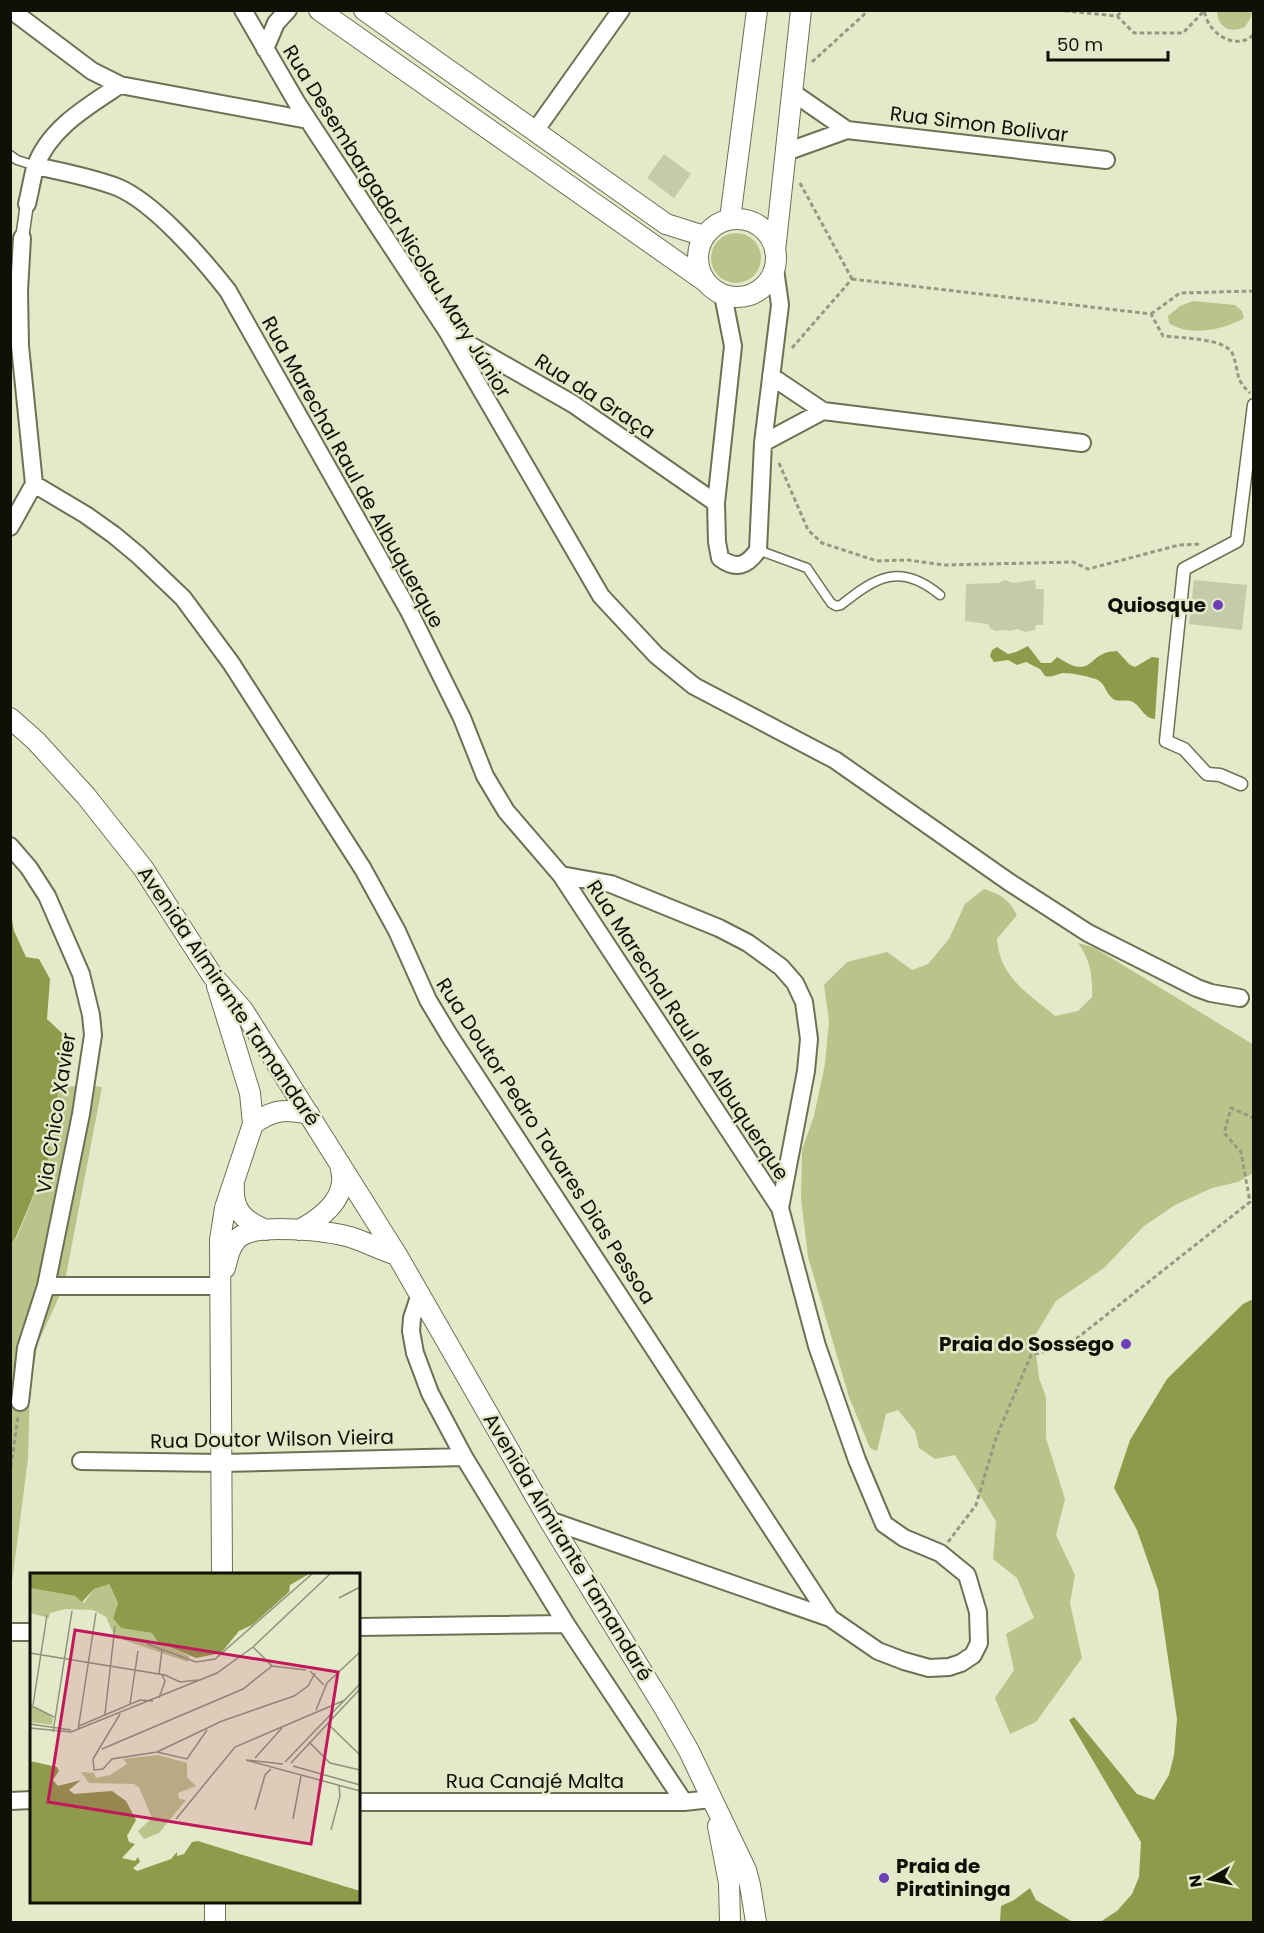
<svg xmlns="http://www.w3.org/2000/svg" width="1264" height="1933" viewBox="0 0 1264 1933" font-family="Poppins,sans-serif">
	<rect width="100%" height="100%" fill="#e3eac9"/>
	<!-- green -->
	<path fill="#b8c48a" d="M1217,11l35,-1v1l-1,6 -6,10c-15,7 -28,0 -28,-16z
		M711 258a25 25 0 1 1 50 0a25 25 0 1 1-50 0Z
		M1193,301l42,4 7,6 2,7c-20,12 -55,19 -75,5l-1,-7 12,-10z
		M984,889c16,5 25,10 33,26l-20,24c3,39 30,53 58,77l23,-5 14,-14c1,-20 -2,-38 -14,-54l17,5 159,97 -1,128 -15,9 -26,6 -37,17 -31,21 -40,42 -48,33 -22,36 5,41 7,19v41l19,61 -9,36 19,40 -5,28 12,55 -46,64 -26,12 -15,-36 19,-28 -8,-36 28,-16 -17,-40 -24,-19 3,-38 -41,-66 -20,4 -16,-11 -4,-17 -17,-21 -12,4 -9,37 -7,-3 -21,-51 -41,-140 -7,-59 1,-48 12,-34 11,-52 4,-43 -5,-36 23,-23 40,-10 25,18 16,-6 21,-25 16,-35z
		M86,1085l16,2 -38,199 -26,57 -8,43 -2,73 -17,131v-346l6,-7 31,-77 10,-72z"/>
	<!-- water -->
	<path fill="#8d9b4a" d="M1028,646l13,17h10l6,-6c6,3 11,7 17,9 16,4 17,-7 29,-12 5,-3 9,-2 14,-3l13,14 5,2 17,-10 7,1 -4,61c-12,-1 -13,-12 -22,-17 -7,-4 -16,2 -22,-5 -6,-6 -6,-14 -15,-18 -10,-3 -23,-6 -33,-6 -7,1 -10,5 -18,3l-5,-7 -14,-7 -9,3 -9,-5 -14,2 -4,-6 2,-6 5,-3 11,7 8,-2z
		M10,909l4,22 12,26 13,2 11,20 -3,40 19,18 -18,123 -32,77 -5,7z
		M1253,1299v623h-253l1,-16 13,-6 16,-12 6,12 35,21 29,1 17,-11 15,-17 7,-17 2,-35 -72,-122 5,-3 63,77 17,6 15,-25 5,-20 3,-36 -19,-129 -21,-60 -23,-42 16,-48 37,-61 76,-75z"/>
	<!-- building -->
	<path fill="#c3cbaa" d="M664,154l27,20 -17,24 -27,-20z
		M1005,580l8,3 22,-3 1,9h8l-1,36h-7l-1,5 -10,2 -7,-3 -9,2 -3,-1 -11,1 -5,-3 -2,-4 -23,-3 1,-37 33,-1z
		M1194,580l53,5 -5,45 -53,-6z"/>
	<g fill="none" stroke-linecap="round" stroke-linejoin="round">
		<!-- service casing -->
		<g stroke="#6b7254" stroke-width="11">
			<path id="service" d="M10,155l7,5 19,6
				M758,550l49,18 24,35 5,3 5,-1c35,-28 59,-43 99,-10"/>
		</g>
		<!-- pedestrian casing -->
		<g stroke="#6b7254" stroke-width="15">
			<path id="pedestrian" d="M22,238l5,-34
				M1241,784l-21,-9 -13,-1 -23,-25 -18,-8 18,-172 53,-28 17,-136"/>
		</g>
		<!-- minor casing -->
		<g stroke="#6b7254" stroke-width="20">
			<path id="minor" d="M11,10l81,61 28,14 188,35
				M243,10l54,93 150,228 154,265 55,59 38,31 141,74 174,122 79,51 109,55 14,5 29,5
				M265,49l11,-26 12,-13
				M792,92l55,38
				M535,131l86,-121
				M786,152l61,-22 259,30
				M36,166c27,6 55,11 81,21 37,15 86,72 111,104l181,320 53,107 23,58 21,35 55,64 219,333 37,138 40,114 27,64 20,14 36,15 27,22 11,37 1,31 -6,12 -12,8 -12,4 -20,1 -25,-7 -26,-10 -48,-33 -281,-98
				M27,204c3,-12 5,-25 8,-36 13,-39 53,-62 85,-83
				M723,295l10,51 -17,157 1,39 3,16c16,12 27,8 38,-8l5,-107 17,-138 -5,-36
				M449,333l124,71 143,99
				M771,376l52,35 259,32
				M763,443l60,-32
				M34,484l52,31 28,20 24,20 45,43 48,65 132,206 34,62 31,69 21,35 381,583
				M10,527l24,-43 -14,-138 -1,-55 3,-53
				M10,846l19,22 18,28 34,78 10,41 2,20 -12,79 -35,172 -20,62 -6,54
				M561,875l50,9 108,44 29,15 33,24 14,16 9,19 5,37 -3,32 -26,137
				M46,1286h175
				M420,1294l-8,24 -1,13 4,22 15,40 34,64 102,167 118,178
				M81,1461l141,2 242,-6
				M358,1627l208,-3
				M10,1632h22
				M10,1801l22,-1
				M358,1802h326l27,-3"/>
		</g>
		<!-- tertiary casing -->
		<g stroke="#6b7254" stroke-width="22">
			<path id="tertiary" d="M319,10l387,272
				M364,10l302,214 38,12
				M698 258a39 39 0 1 1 78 0a39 39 0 1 1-78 0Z
				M730,219l27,-209
				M775,251l26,-241
				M10,718l26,23 50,55 57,72 69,107 31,35 154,245 152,265 116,189 24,42 57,119 4,15 6,37
				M217,986l33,107 3,31 -28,84 -5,32 2,334
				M253,1124c21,-15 32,-15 56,-10
				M234,1186c-2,24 10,35 32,44
				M299,1230c19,-10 40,-25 43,-47 1,-6 -1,-13 -2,-19
				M225,1268c3,-12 6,-26 16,-32 18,-13 88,-5 109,1 16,5 31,13 47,18
				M718,1826l11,57 1,39
				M215,1922v-20"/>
		</g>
		<!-- path -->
		<path stroke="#949981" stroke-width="3" stroke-dasharray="4.5 3" stroke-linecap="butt" d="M1057,10l60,6 17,17h49l21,-22c2,6 4,14 9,18 10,12 29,18 41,5
			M1117,16l6,-6
			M812,62l57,-52
			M800,183l52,96
			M852,279l299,35 12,22c17,2 65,2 70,19 7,19 1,23 17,38
			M1151,314l29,-21 74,-2
			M792,348l60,-69
			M779,463l29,67 14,13 55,18 31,-1 36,5 129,-3 15,7 91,-24 23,-1
			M10,1474l8,-58
			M948,1542l28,-37 20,-67 35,-83 36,-9 183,-144 -9,-50 -17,-19 7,-25 23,10"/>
		<!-- service -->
		<use href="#service" stroke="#fff" stroke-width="8"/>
		<!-- pedestrian -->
		<use href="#pedestrian" stroke="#fff" stroke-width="12"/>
		<!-- minor -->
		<use href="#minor" stroke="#fff" stroke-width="16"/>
		<!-- tertiary -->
		<use href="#tertiary" stroke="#fff" stroke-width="20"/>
	</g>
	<!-- markers -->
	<g fill="#6e3eb6" stroke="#e3eac9" stroke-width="2">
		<circle cx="1218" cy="605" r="6"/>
		<circle cx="1126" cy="1344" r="6"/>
		<circle cx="884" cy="1878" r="6"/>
	</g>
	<g text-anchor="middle" stroke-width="5" stroke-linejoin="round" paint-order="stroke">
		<!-- street labels -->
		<g font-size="20" fill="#0f1106" stroke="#e3eac9">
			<text transform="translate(979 124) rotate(7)" y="7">Rua Simon Bolivar</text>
			<text transform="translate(397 221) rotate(58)" y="7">Rua Desembargador Nicolau Mary Júnior</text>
			<text transform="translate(595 396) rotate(33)" y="7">Rua da Graça</text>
			<text transform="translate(353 472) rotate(61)" y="7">Rua Marechal Raul de Albuquerque</text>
			<text transform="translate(229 996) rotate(56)" y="7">Avenida Almirante Tamandaré</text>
			<text transform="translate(688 1030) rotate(57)" y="7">Rua Marechal Raul de Albuquerque</text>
			<text transform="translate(56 1113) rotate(-81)" y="7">Via Chico Xavier</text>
			<text transform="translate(546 1141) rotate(57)" y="7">Rua Doutor Pedro Tavares Dias Pessoa</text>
			<text transform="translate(272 1439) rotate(-1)" y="7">Rua Doutor Wilson Vieira</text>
			<text transform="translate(568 1547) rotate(59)" y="7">Avenida Almirante Tamandaré</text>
			<text x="535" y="1788">Rua Canajé Malta</text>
		</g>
		<!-- poi labels -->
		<g font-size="20" font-weight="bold" fill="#0f1106" stroke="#e3eac9" text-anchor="end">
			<text x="1206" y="612">Quiosque</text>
			<text x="1114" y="1351">Praia do Sossego</text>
			<text x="896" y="1873" text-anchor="start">Praia de<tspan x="896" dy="23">Piratininga</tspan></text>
		</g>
	</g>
	<!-- overview -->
	<g transform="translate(30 1573)">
		<rect width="330" height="330" fill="#e3eac9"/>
		<path d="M78,10l10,20 -5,14 8,11 32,5 5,9 31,14 -1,6 -73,-25 -9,-20 -13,-7 -28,-1 -15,4 -1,5 -19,-5v-25l45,8 9,7 10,-14zM0,133l17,7 6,6 -1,6 -22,-3zM128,182l29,8v14l9,9 -18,7 1,6 7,1 -27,33 -15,6 -6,-8 14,-13 -13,-31 -5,-3 -45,-1 -8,-11 13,1 2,5 14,-3 17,-11 -4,-5z" fill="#b8c48a"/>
		<path d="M0,1h279l-19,11 -1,7 -37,33 -13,6 -18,22 -25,5 -38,-16 -6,-9 -31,-5 -8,-10 5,-15 -9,-19 -15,5 -12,13 -7,-6 -45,-8zM0,188l27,6 2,4 -6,9 5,6 23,-6 -12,10 5,4 38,-3 14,10 10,19 -9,16 2,6 6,2 -13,14 13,3 3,-4 2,5 -7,6 4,3 34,-12 6,-7v4l7,-2 8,-12 6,-1 162,50v11h-330z" fill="#8d9b4a"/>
		<path fill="none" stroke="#8e937b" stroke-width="1.5" d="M309,25l21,-11M117,71l49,18 19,-3 97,-85M223,74l19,19 34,4M0,80l135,22 15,7 18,-2M280,98l14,14M129,101l3,-24M129,125l6,-17 -3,-6M100,131l8,-53M0,132l24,12M3,132l14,-90M286,137l11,-27 33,-31M75,141l10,-88M90,141l-27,45 1,11 9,-1 9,-10 45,-7 65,-31 72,-25 14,-10 7,-13M297,150l33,32M0,151l41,6M49,153l61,-26 13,1M0,155l41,4 146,-59 36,-26 77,-73M48,157l18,-117M23,159l19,-121M279,169l21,21 30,7M72,176l141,-60 29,-23M127,179l30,7 20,-29M225,185l27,-30M216,187l114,31M216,187l37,4M255,189l75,-78M261,190l69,-74M263,193l67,19M225,237l10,-35 6,-6M146,246l59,-72 110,-47M263,246l8,-43M301,257l9,-34 -1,-10"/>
		<path fill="#c2185b" fill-opacity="0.15" stroke="#c2185b" stroke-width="3" d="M45,57l263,42 -27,172 -263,-42z"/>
		<rect width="330" height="330" fill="none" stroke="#0f1106" stroke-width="3"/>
	</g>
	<!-- border -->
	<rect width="1264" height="1933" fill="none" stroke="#0f1106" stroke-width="24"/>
	<!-- north arrow -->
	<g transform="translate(1210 1879) rotate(261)" stroke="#e3eac9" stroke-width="4.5" paint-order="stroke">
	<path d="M0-4.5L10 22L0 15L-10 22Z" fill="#0f1106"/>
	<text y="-9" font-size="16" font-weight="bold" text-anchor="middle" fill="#0f1106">N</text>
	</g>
	<!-- scale -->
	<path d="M1048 51v9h120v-9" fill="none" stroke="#0f1106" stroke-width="3"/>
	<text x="1057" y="51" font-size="18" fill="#0f1106" stroke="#e3eac9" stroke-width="4.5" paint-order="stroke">50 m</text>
</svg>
